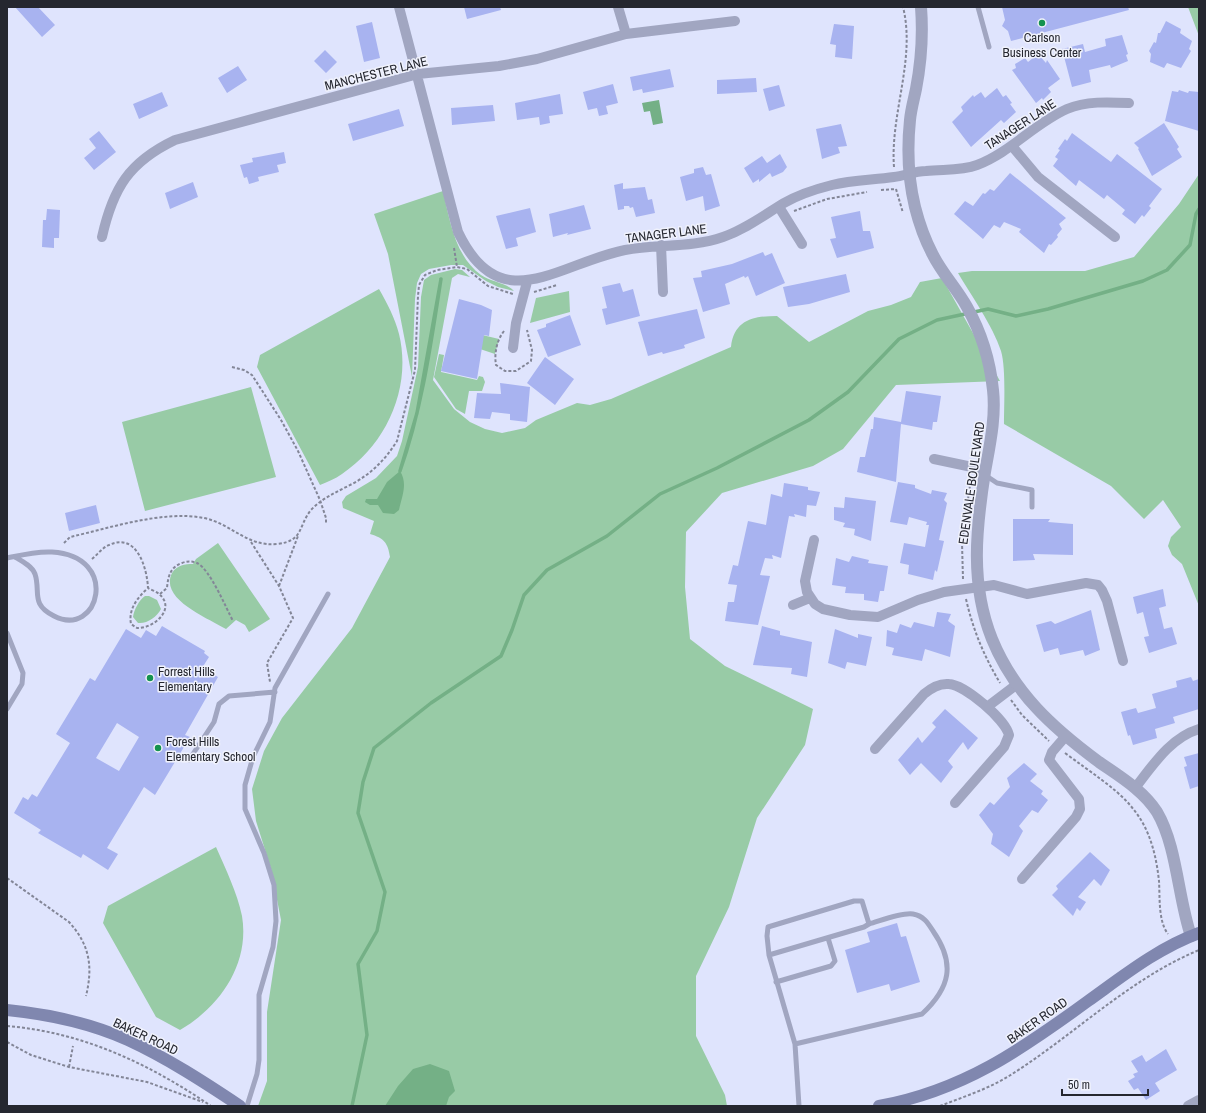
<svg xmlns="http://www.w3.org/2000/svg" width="1206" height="1113" viewBox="0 0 1206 1113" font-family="'Archivo Narrow',sans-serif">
	<rect width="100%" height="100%" fill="#dfe4fd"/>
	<!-- green -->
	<path fill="#98cba6" d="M1188,7h11v29z
		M1199,174v432l-17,-42 -10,-9 -4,-9 3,-9 10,-10 -18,-27 -19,19 -33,-33 -107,-62c0,-20 2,-56 -3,-73 -8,-25 -30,-56 -43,-78l14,-2h113l49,-14 45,-53z
		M443,191c7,30 12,65 38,84 10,7 26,8 33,16l-16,-4 -12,-6 -23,-16h-12l-22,4 -8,5 -4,9 -2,16 -3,78 -24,-123 -14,-40z
		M455,269l7,1 8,7 -12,-3 -6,4 -19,102 21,29 16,13 15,7 17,4 23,-5 11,-8 41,-17 13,2 21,-6 120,-52c3,-28 24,-31 46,-31l32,26 59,-31 23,-6 20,-8 9,-15 22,-4 58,103 -104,4 -53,64 -30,17 -91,27 -36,39 -1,55 5,52 35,27 88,43 -8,36 -48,73 -28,89 -33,69v60l29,59 2,11h-469l9,-25v-69l14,-92 -10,-51 -15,-48 -4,-32 12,-38 18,-33 70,-90 38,-71c-2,-14 -6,-19 -20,-23l4,-13 -31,-13 -1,-6 4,-6 30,-18 21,-22 5,-15 16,-74 3,-70 3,-17 7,-5z
		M379,289c8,14 16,29 20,45 13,53 -12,110 -57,140 -7,5 -15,8 -22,11l-63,-118 3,-12z
		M569,291l1,21 -40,11 6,-25z
		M478,334l21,5 -4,15 -21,-7z
		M439,354l5,1 -3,17 36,8 2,-4 4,1 2,5 -3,9h-13l-4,23 -9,-5 -22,-32z
		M251,387l25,90 -131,34 -23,-89z
		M218,543l52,76 -21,13 -4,-7 -9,-5 -10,9c-18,-11 -67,-30 -54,-56 5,-8 13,-9 21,-9l3,-5z
		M145,596h4l8,4 4,9c-4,8 -14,15 -23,14l-5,-6c1,-7 6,-17 12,-21z
		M216,847c10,23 21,45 26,69 8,48 -22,91 -62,114l-24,-13 -53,-94 5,-17z"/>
	<!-- water -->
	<path fill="#74b086" d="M659,100l4,23 -10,2 -3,-14 -6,1 -2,-9z
		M400,471c8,13 2,25 -1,39l-5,4 -11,-1 -5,-8h-8l-5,-3 1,-3h11l10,-17z
		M430,1064l19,7 6,20 -6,6 -3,9h-61l13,-20 15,-17z"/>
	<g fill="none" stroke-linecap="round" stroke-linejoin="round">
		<!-- stream -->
		<path stroke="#74b086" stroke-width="3.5" d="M441,279c-10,64 -19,130 -41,192l17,-58z
			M352,1106l15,-71 -9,-71 19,-33 8,-39 -27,-79 5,-31 11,-34 57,-45 70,-47 11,-26 12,-35 23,-25 60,-34 53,-42 57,-26 92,-48 39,-28 51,-53 38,-19 51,-11 28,7 32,-7 95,-28 24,-11 23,-25 6,-31 3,-5"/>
	</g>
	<!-- building -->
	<path fill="#a8b3f0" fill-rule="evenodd" d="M15,7h23l17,18 -13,12z
		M464,7h36l1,3 -34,9z
		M1002,7h126l1,3 -118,31 -3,-10 -6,-5 3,-6z
		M1166,21l15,8 -1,4 12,8 -3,8 2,2 -10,17 -14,-5 -3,5 -14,-6 1,-8 -2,-3 5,-9 2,1 2,-10h2z
		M372,22l8,36 -16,4 -8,-36z
		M834,24l20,2 -2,33 -17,-2 1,-12 -6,-1z
		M1122,35l6,19 -2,1 2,6 -17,7 -1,-3 -21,5 2,12 -19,5 -10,-38 21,-5 2,8 21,-6 -1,-7z
		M325,50l12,12 -11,11 -12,-12z
		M1038,54l8,9 1,-3 13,19 -12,9 3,4 -8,8 -1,-2 -6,5 -24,-33 4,-2 -1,-4 10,-6 3,4z
		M238,66l9,14 -20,13 -9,-15z
		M670,69l4,18 -31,6 -1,-4 -9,2 -3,-14z
		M756,78l1,14 -40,2v-14z
		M613,84l5,19 -12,3 2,8 -9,2 -2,-8 -9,2 -5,-18z
		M779,85l6,21 -16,5 -6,-22z
		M997,88l6,9 3,-2 6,8 -2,1 6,8 -12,11 -3,-3 -30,27 -19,-25 11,-11 -2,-4 12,-12 1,2 7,-5 4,6z
		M1179,90l9,3 1,-2 10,1v39l-34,-10 7,-30 6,1z
		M162,92l6,14 -29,13 -6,-15z
		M560,94l3,20 -14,2 1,7 -10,2 -1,-8 -22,3 -2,-17z
		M493,105l2,16 -43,4 -1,-17z
		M399,109l5,17 -51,15 -5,-17z
		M1164,123l15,24 -2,2 5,8 -30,19 -14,-27 1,-1 -5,-5z
		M841,124l6,22 -9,1 2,6 -18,6 -6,-30z
		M99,131l17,21 -22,18 -10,-12 12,-10 -7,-9z
		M1072,133l39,29 6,-8 45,35 -13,17 2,2 -7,9 -2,-2 -7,9 -13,-10 3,-4 -18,-15 -3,4 -25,-19 -3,6 -23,-20 5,-7 -3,-2 5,-7 -2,-1 7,-10 2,2z
		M284,152l2,11 -9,2 2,7 -21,5 1,4 -10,3 -2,-7 -3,1 -4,-13 13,-3 -1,-4z
		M780,154l7,13 -4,5 -11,5 -2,-4 -11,9v-3l-6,4 -9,-15 18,-12 5,7z
		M703,167l3,8 5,-1 9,32 -15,5 -2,-15 -17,5 -6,-24 14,-4v-4z
		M1010,173l56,45 -7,6 3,5 -5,6 1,2 -7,8 -2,-1 -5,9 -25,-21 2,-3 -17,-7 -4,6 -6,-3 -11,14 -29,-25 11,-13 8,5 10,-13 2,1 5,-5 4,2z
		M193,182l5,15 -28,12 -5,-16z
		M623,183v6l22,-2 3,13 4,-1 3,14 -19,4 -3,-10 -3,1 -1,-2h-5v3l-6,1 -4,-25z
		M584,205l7,24 -24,6 1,-2 -15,4 -4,-23z
		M530,208l6,24 -20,6 2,8 -12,3 -10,-33z
		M47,209l13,1 -1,28h-5v10l-12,-1 1,-27h3z
		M860,211l3,20h7l4,17 -37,10 -7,-19 6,-1 -5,-21z
		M763,252l2,4 7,-3 13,30 -29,13 -8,-20 -3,2 -1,-2 -19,8 5,20 -27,8 -10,-34 9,-1 -1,-6 31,-7z
		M846,274l4,18 -41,12 -21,3 -5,-20z
		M620,283l3,9 10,-3 7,27 -34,9 -4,-16 5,-1 -5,-21z
		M459,299l22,6 11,5 -3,26 -5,-1 -7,44 -36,-8z
		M697,309l8,29 -21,7 1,3 -22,6 -1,-2 -14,4 -10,-34z
		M570,315l11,30 -33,12 -11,-27 9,-3v-3z
		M545,357l29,22 -19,26 -28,-22z
		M500,383l30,4 -3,35 -17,-2v-6l-18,-2 -2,7 -16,-1 3,-25 24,1z
		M906,391l35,5 -4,26h-4l-1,8 -31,-6 -5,58 -39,-10 3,-15h5l6,-28h2l1,-12 27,5z
		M898,482l17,3v3l16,6 1,-4 15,3 -3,7 3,3 -8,37 5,1 -7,31 -2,-2 -2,10 -25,-6 1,-9 -9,-2 4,-20 21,4 4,-22h-3l1,-3 -18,-5 -2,8 -17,-3z
		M784,483l24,4v3l12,2 -4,14 -9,-1 -1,12 -12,-3 1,3 -6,-1 -8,42 -9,-3 1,4 -8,-1 -5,17 10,1 -12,49 -33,-4 3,-19h6l3,-17 -9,-1 5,-19 5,1 10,-45 18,4 5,-31 11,3z
		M845,497l31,4 -5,40 -17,-6 1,-6 -12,-2 2,-4 -11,-3v-13l10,1z
		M96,505l4,18 -31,8 -4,-18z
		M1013,519h37l-2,3 25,2v31l-40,-1 2,6 -22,1z
		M852,556l17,4 -1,3 20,3 -4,25h-4l-2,11 -14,-2v-6l-19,-1 1,-6 -14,-2 4,-27 13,4z
		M1163,589l3,17 -7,2 5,21 8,-2 5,17 -28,9 -5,-16 5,-1 -6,-24 -6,2 -4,-17z
		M1091,610l9,40 -15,6 -2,-6 -23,5 -2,-7 -14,4 -8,-27 15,-4 4,3z
		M937,612l14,2 -3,7 7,5 -5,31 -25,-8 -3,12 -30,-6 2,-7 -8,-2 1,-16 10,3 3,-9 11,4 3,-6 20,5z
		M162,626l43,25 -1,2 5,4 -7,11 16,9 -33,58 5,2 -35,58 -11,-8 -37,61 11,6 -10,16 -25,-16 -2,4 -43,-25 3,-3 -27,-17 9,-16 5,3 4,-6 5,3 33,-54 -14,-9 34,-56 5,3 31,-52 15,9 5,-8 10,6zM117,723l22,14 -20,34 -23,-13z
		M762,626l18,5v4l32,7 -5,35 -16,-3 1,-6 -39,-3z
		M835,629l23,9v-4l14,3 -6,29 -19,-4 -2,7 -17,-6z
		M1191,677l2,4 6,-2v30l-26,8 2,6 -20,6 2,9 -24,7 -3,-10 -2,1 -7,-24 15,-4 2,5 18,-5 -4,-14 25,-7 -1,-6z
		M945,709l33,29 -10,12 -5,-8 -15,19 5,6 -12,16 -20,-20 -11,12 -12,-15 20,-23 4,6 14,-16 -4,-4z
		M1199,753v33l-9,3 -6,-22 3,-1 -3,-9z
		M1024,763l13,11 -7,7 13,10 -2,3 7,6 -10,13 -6,-3 -13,16 4,5 -14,26 -18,-13 2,-10 -14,-19 11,-13 4,3 16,-18 -3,-9z
		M1090,852l20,18 -9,16 -7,-7 -16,18 8,5 -6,9 -3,-3 -4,8 -21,-21 6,-6 -2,-3z
		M897,923l4,14 5,-1 14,46 -29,9 -2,-7 -32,9 -12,-43 25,-8 -3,-10z
		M1166,1049l11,21 -22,13 5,8 -14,9 -8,-12 -4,2 -6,-9 7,-4 -2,-3 5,-2 -7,-11 11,-6 4,7z"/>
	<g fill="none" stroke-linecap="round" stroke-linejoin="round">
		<!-- path -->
		<path stroke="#838697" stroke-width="2" stroke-dasharray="3 2" stroke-linecap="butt" d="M894,167c-4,-53 22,-108 9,-160
			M896,189l7,24
			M881,190l15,-1
			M794,211l33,-12 40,-7
			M454,248l3,19
			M534,292l23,-7
			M504,331c-7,9 -10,22 -8,34l9,6h11l15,-10 1,-11 -5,-20
			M232,367l12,3 8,5 29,45 17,31 22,49 6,18v6
			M251,542l28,44 14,32 -26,45 3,19
			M64,543l6,-6c40,-9 93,-27 134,-19 28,6 43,29 73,26 27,-3 21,-18 34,-34 11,-12 26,-18 41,-26 19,-10 33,-24 45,-43l18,-71 3,-74 1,-11 6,-10 12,-5 20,-3 10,2 21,17 25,8
			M92,559c6,-5 11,-12 17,-14 28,-13 38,23 39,43 -10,9 -20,21 -17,36l6,4c16,1 40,-19 22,-34 -3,-3 -8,-4 -11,-6
			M963,579l-1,-36 9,-65
			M279,586l19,-50
			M160,594l7,-6c1,-11 3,-21 15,-25 5,-2 10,-2 15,0 13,6 29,45 36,58
			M966,599c7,31 18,57 34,84
			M1011,700l11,15 27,26
			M1065,753c55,41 86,54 94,128 1,16 -1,40 9,53
			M7,878l62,44c21,23 24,45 17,74
			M7,1026c75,6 143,38 204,80
			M7,1042l24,13 38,12 78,15 56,20
			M69,1067l4,-21
			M940,1106c23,-9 48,-17 69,-30 64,-40 120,-97 190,-126"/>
		<!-- service -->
		<path stroke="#a1a6c1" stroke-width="5" d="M978,7l11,40
			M985,475l12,8 35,7v17
			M7,558c14,-3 30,-7 45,-6 69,4 47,87 2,64 -24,-12 -13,-24 -19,-42 -3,-8 -13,-13 -20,-17
			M7,633l16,40 -1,11 -15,25
			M189,760l25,-38 5,-18 10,-8 46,-4
			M769,955l26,89
			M776,982l55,-16 4,-5 -7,-23
			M247,1106l10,-32 2,-14v-65l14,-48 3,-26 -2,-36 -10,-32 -19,-44v-24l8,-28 17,-35 5,-34 53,-94
			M799,1106l-4,-62 127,-30c28,-26 34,-50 11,-83 -5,-8 -9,-15 -20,-17 -11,-2 -33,7 -44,10l-5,3 -95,28 -2,-19 1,-9 86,-26h8l7,23"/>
		<!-- minor -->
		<path stroke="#a1a6c1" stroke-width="10" d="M399,7l59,225c42,89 101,31 167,18 32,-6 67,-2 98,-13 23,-8 41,-22 61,-34 14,-8 32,-14 48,-18 20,-5 41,-5 62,-8 10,-1 21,-6 32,-6 17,-2 35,0 51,-6 34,-13 58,-42 90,-56 19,-8 41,-7 62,-6
			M618,7l8,27
			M1012,146l26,31 77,60
			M779,207l23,37
			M102,237c11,-49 27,-75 73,-97l243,-66 81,-8 38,-7 89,-25 109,-13
			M661,245l2,47
			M513,348l3,-25 11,-41
			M934,459l38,8 13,8
			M814,540l-9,41 2,11 8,12 8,5 27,6 28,2 40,-17 26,-8 50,-7 33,9 59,-11 12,2 4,5 5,11 16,60
			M793,605l17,-7
			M987,707l29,-22
			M875,749l49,-55c7,-6 15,-11 25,-10 16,1 56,35 60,51l-5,12 -49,56
			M1135,788c18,-23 35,-50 64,-59
			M1022,879l54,-62 4,-8 -1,-10 -30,-39 3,-8 13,-15
			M1188,1106l11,-6"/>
		<!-- tertiary -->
		<path stroke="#a1a6c1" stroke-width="12" d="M921,7c2,26 0,56 -5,82 -2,10 -5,20 -6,31 -3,29 -2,58 5,87 4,16 10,33 18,48 9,18 24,34 34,52 14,25 23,54 26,83 3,27 -3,54 -8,82 -9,57 -15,112 7,167 22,54 61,89 107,123 20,14 44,28 58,50 20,34 21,86 34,124"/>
		<!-- secondary -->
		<path stroke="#8087af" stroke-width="12" d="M7,1010c40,4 83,13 121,30 39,18 76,42 112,66
			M879,1106c83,-15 142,-56 209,-105 35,-25 70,-53 111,-68"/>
	</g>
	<!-- markers -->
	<g fill="#14924f" stroke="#f0f2fc" stroke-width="1.5">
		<circle cx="1042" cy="23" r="4"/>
		<circle cx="150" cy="678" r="4"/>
		<circle cx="158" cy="748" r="4"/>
	</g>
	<g text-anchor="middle" stroke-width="3" stroke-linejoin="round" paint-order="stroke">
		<!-- poi labels -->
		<g font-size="13" fill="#252730" stroke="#f0f2fc" text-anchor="start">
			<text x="1042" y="42" text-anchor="middle">Carlson<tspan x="1042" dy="15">Business Center</tspan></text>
			<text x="158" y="676">Forrest Hills<tspan x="158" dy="15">Elementary</tspan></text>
			<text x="166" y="746">Forest Hills<tspan x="166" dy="15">Elementary School</tspan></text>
		</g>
		<!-- street labels -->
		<g font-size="13" fill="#252730" stroke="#f0f2fc">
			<text transform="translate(376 73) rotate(-14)" y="5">MANCHESTER LANE</text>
			<text transform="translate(1020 124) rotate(-33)" y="5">TANAGER LANE</text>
			<text transform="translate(666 233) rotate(-7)" y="5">TANAGER LANE</text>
			<text transform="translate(971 483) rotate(-82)" y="5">EDENVALE BOULEVARD</text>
			<text transform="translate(1037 1020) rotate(-35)" y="5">BAKER ROAD</text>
			<text transform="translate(146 1036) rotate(25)" y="5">BAKER ROAD</text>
		</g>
	</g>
	<!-- border -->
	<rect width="1206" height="1113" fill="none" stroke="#252730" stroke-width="16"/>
	<!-- scale -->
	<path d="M1062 1089v6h86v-6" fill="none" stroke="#252730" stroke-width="2"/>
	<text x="1068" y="1089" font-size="12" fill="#252730" stroke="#f0f2fc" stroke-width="3" paint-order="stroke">50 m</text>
</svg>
